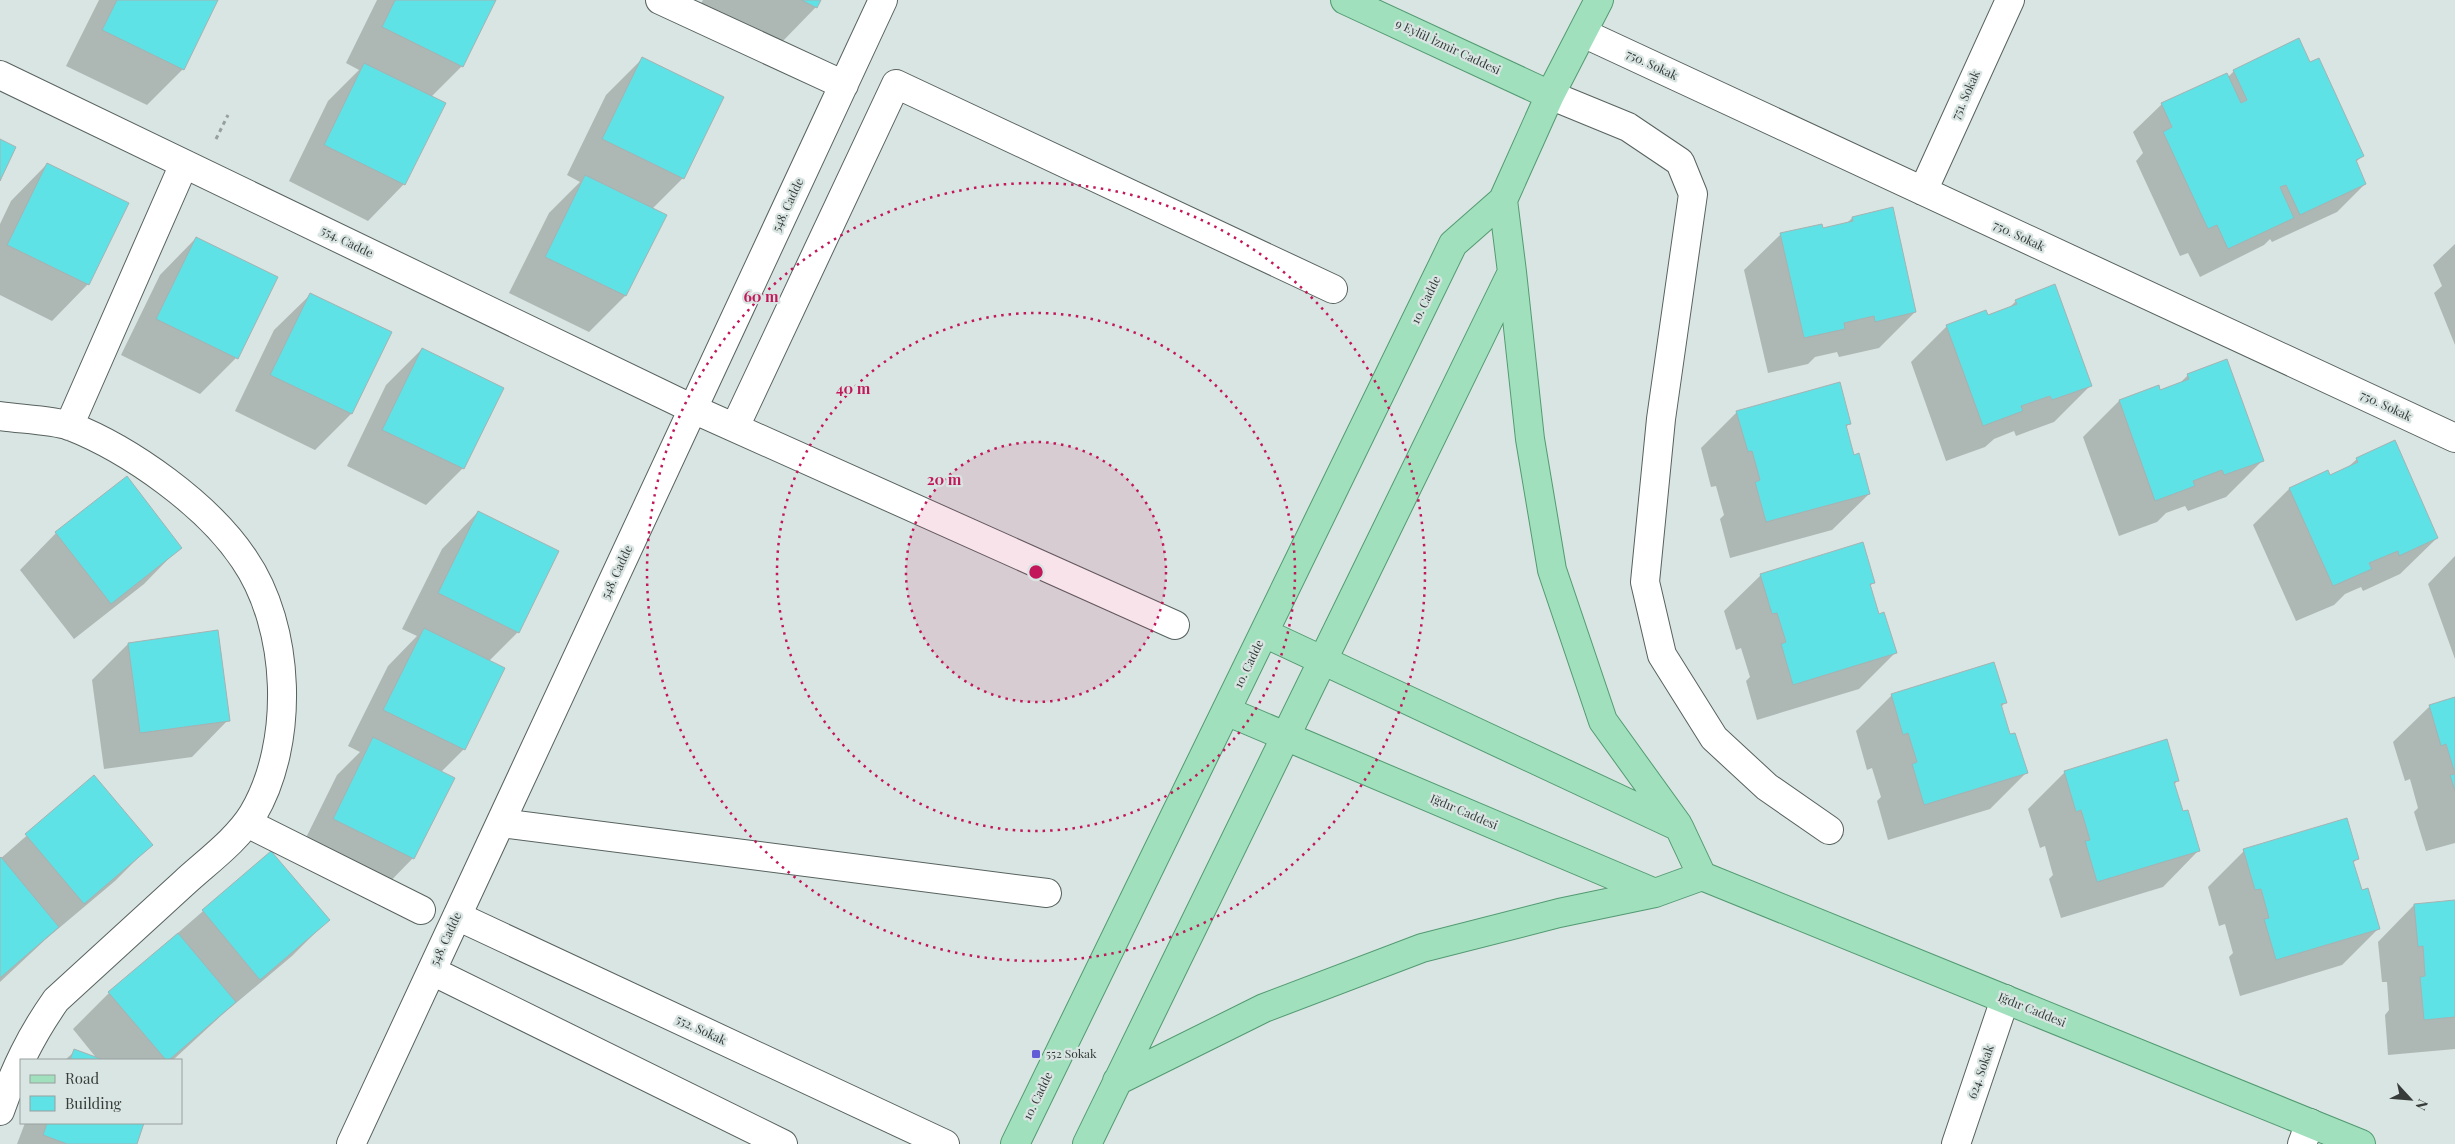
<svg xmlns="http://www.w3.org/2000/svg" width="2455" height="1144" viewBox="0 0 2455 1144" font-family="'Playfair Display',serif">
	<rect width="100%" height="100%" fill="#d9e5e2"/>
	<!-- shadow -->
	<path fill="#0003" d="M99,0h118l-34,69 -36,36 -81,-39z
		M377,0h118l-33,66 -31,31 -27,87 -36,37 -79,-40 39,-80 31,-31 -13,-7z
		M703,0h117l-4,7 -36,37 -80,-39z
		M643,58l40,120 -31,31 13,6 -40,81 -36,36 -80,-39 40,-80 31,-31 -13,-7 39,-80z
		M2310,64l52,92 -7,7 10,21 -28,28 -65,30 -2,-3 -6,6 -64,32 -12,-24 -8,3 -44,-95 7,-8 -10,-21 29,-28 64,-30 2,3 6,-6z
		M47,164l41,120 -36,37 -52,-26v-71l11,-23z
		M1852,218l63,94 -36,36 -40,9 -2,-5 -22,5 -7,7 -40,9 -24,-103 37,-36 41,-4 24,-6z
		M196,238l40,120 -36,36 -79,-39 39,-80z
		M2455,244v101l-21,-52 8,-7 -9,-21z
		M311,294l79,39 -39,81 -36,36 -80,-39 39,-81z
		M2016,301l74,85 -36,36 -38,14 -2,-5 -20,8 -9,8 -39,14 -35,-99 36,-36 61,-17z
		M422,349l80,39 -40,81 -36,36 -79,-39 39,-81z
		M2188,375l75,85 -37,37 -38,14 -3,-5 -19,7 -9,9 -38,14 -36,-99 36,-36 59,-16z
		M1737,412l113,11 -4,4 7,29 16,38 -37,36 -102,28 -10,-39 4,-4 -8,-29 -5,1 -10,-39z
		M2357,459l80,79 -37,36 -37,17 -2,-4 -16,7 -11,11 -38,16 -43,-96 36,-36 41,-13 17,-8z
		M127,477l53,70 -36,37 -70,55 -54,-69 36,-37z
		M478,512l40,120 -29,29 -25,88 -23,23 -28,86 -36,37 -80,-39 40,-81 23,-23 -12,-6 40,-80 29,-30 -15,-7 40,-80z
		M2455,556v103l-27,-75z
		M1761,575l112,8 -4,4 9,29 17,37 -36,36 -102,31 -11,-39 4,-4 -9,-29 -5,2 -12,-39z
		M128,644l100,76 -36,37 -88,12 -12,-89z
		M1892,695l113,8 -4,4 8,28 17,38 -36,36 -102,31 -11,-39 4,-4 -9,-29 -5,2 -11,-39z
		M2455,698v145l-29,8 -12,-39 4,-4 -8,-29 -5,2 -12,-39 37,-36z
		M2065,772l113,8 -4,5 8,28 17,37 -36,37 -102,31 -12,-39 4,-4 -8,-29 -5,2 -12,-39z
		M94,777l57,68 -36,36 -69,58 -46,43v-123z
		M2244,851l113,8 -4,4 8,28 17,38 -36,36 -102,31 -11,-39 4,-4 -8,-29 -6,2 -11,-39z
		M271,852l57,68 -36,36 -69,58 -50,46h-108l10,-9 23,9 -25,-31 36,-36z
		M2455,902v147l-67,6 -3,-40 4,-5 -2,-28h-5l-4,-40 36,-37z
		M25,1123h118l-8,21h-118z"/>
	<!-- building -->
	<path fill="#5ee2e6" stroke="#a6b2b2" d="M117,0h101l-34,70 -82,-40z
		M395,0h101l-33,67 -81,-40z
		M801,0h20l-4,8z
		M2299,38l11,24 9,-4 45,98 -8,4 10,24 -66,31 -14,-30 -6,2 14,31 -66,31 -11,-24 -9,4 -45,-97 9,-5 -11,-24 66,-30 14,30 6,-3 -14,-30z
		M642,57l82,40 -40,82 -82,-40z
		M364,63l82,40 -41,82 -81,-40z
		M0,139l16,8 -16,34z
		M47,163l82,40 -40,82 -82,-40z
		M585,175l82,40 -41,81 -81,-39z
		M1893,207l23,105 -41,10 -1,-6 -30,7 1,6 -41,9 -24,-105 42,-9 1,4 30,-7 -1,-4z
		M196,237l82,40 -40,82 -82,-40z
		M2055,284l37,102 -40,14 -2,-4 -29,10 2,5 -40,15 -37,-101 40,-15 2,5 29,-11 -2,-4z
		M310,293l82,39 -40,82 -82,-39z
		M422,348l82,40 -40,81 -82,-39z
		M2227,359l37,102 -40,14 -2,-5 -29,11 2,5 -40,15 -36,-101 40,-15 1,5 29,-11 -2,-5z
		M1840,382l11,42 -5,1 8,30 5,-2 11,41 -104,28 -11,-40 5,-2 -8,-29 -4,1 -12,-41z
		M2395,440l43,98 -39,18 -1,-5 -29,12 3,6 -39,17 -44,-98 39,-18 2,5 28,-13 -2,-4z
		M127,476l55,72 -71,56 -56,-72z
		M478,511l81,40 -40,82 -81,-40z
		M1863,542l12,41 -5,1 9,30 5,-2 13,41 -104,32 -12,-41 5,-2 -9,-29 -5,1 -12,-40z
		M424,628l81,40 -40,82 -82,-40z
		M218,630l12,91 -90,12 -12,-90z
		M1994,662l13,41 -6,1 9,30 5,-1 13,40 -104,32 -12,-41 5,-2 -9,-29 -5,2 -12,-41z
		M2455,697v94l-5,-16 5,-1 -9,-30 -5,2 -12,-41z
		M373,737l82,41 -41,81 -81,-40z
		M2167,739l12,42 -5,1 9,29 5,-1 12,41 -103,31 -12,-41 5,-1 -9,-30 -5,2 -12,-41z
		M94,775l59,70 -69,59 -59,-70z
		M2347,818l12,41 -6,2 9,29 6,-2 12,41 -104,31 -12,-41 5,-1 -8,-29 -6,1 -12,-41z
		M271,851l59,69 -70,60 -58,-70z
		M1,857l58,70 -59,51v-120z
		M2455,900v117l-31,3 -4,-43 5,-1 -2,-30 -5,1 -4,-43z
		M178,933l58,69 -67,58h-3l-58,-68z
		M74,1049l30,11h-34z
		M47,1123h97l-7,21h-70l-24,-9z"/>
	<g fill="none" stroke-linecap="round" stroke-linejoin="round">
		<!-- minor casing -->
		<g stroke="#57625f" stroke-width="30">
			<path id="minor" d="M660,0l184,85
				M1583,33l872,405
				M0,75l693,334 482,216
				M1550,95l78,32 52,35 13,32 -32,225 -16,163 17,73 52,83 53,49 62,43
				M1923,191l87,-191
				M0,416c20,3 53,4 70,10 61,24 138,79 174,133 47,68 51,184 9,255 -16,26 -45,47 -68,68 -43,39 -86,79 -129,118 -26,37 -41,69 -56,111
				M69,426l115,-262
				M735,427l161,-343 437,205
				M247,823l174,87
				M501,823l546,70
				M457,916l488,228
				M432,971l351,173
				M351,1144l532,-1144
				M1956,1144l49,-145
				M2302,1144l8,-21"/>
		</g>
		<!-- major casing -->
		<g stroke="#529a72" stroke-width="30">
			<path id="major" d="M1345,0l205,95
				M1503,200l47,-105 49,-95
				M1512,272l18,167 22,131 51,151 75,104
				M1226,711l429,182 47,-17 -23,-49 -415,-194
				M1702,876l659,268
				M1117,1081l147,-73 158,-60 137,-35 96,-20
				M1015,1144l438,-900 50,-44 9,72 -425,872"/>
		</g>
		<!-- path -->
		<path stroke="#969f9d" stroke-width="3" stroke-dasharray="4 4" stroke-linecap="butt" d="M216,139l12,-24"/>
		<!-- minor -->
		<use href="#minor" stroke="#fff" stroke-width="28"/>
		<!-- major -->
		<use href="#major" stroke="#a0e0bc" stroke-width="28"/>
	</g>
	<!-- distance rings -->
	<circle cx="1036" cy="572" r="130" fill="#c2185b" fill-opacity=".12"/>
	<g fill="none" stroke="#c2185b" stroke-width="2.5" stroke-dasharray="2.5 5">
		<circle cx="1036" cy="572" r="130"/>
		<circle cx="1036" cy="572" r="259"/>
		<circle cx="1036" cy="572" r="389"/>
	</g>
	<!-- markers -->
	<rect fill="#635ed7" stroke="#d9e5e2" stroke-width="2" x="1031" y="1049" width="10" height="10" rx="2.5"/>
	<g text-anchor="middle" stroke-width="4.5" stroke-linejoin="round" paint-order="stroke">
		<!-- street labels -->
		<g font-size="12" fill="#373c3a" stroke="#d9e5e2">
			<text transform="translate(1448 47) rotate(25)" y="4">9 Eylül İzmir Caddesi</text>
			<text transform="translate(1652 65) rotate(25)" y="4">750. Sokak</text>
			<text transform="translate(1966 95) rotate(-66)" y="4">751. Sokak</text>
			<text transform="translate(788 205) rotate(-65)" y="4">548. Cadde</text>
			<text transform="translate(2019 236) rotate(25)" y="4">750. Sokak</text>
			<text transform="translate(347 242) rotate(26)" y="4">554. Cadde</text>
			<text transform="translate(1426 300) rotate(-64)" y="4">10. Cadde</text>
			<text transform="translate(2386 406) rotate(25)" y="4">750. Sokak</text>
			<text transform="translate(617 572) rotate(-65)" y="4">548. Cadde</text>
			<text transform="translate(1249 664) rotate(-64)" y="4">10. Cadde</text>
			<text transform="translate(1464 812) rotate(23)" y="4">Iğdır Caddesi</text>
			<text transform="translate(446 939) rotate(-65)" y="4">548. Cadde</text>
			<text transform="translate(2032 1010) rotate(22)" y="4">Iğdır Caddesi</text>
			<text transform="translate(701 1030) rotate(25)" y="4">552. Sokak</text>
			<text transform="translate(1981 1072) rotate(-71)" y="4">624. Sokak</text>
			<text transform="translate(1038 1096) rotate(-64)" y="4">10. Cadde</text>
		</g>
		<!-- poi labels -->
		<g font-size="12" fill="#373c3a" stroke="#d9e5e2" text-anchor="start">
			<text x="1046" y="1058">552 Sokak</text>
		</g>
	</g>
	<circle cx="1036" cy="572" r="8" fill="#c2185b" stroke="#d9e5e2" stroke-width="2.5"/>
	<g font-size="15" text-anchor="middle" font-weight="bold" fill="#c2185b" stroke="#d9e5e2" stroke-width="4.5" stroke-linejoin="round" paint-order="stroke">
		<text x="761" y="302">60 m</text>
		<text x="853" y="394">40 m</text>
		<text x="944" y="485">20 m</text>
	</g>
	<!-- legend -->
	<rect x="20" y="1059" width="162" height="65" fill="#d9e5e2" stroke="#98a19f"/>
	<rect x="30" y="1075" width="25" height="8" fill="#a0e0bc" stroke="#98a19f"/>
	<text x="65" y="1084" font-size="15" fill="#373c3a">Road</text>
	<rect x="30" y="1096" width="25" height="15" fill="#5ee2e6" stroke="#98a19f"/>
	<text x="65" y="1109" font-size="15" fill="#373c3a">Building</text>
	<!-- north arrow -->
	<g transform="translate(2410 1099) rotate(116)" stroke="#d9e5e2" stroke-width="4" paint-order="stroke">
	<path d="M0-4L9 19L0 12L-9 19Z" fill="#373c3a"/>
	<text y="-8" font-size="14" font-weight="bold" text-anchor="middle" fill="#373c3a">N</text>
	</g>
</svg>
